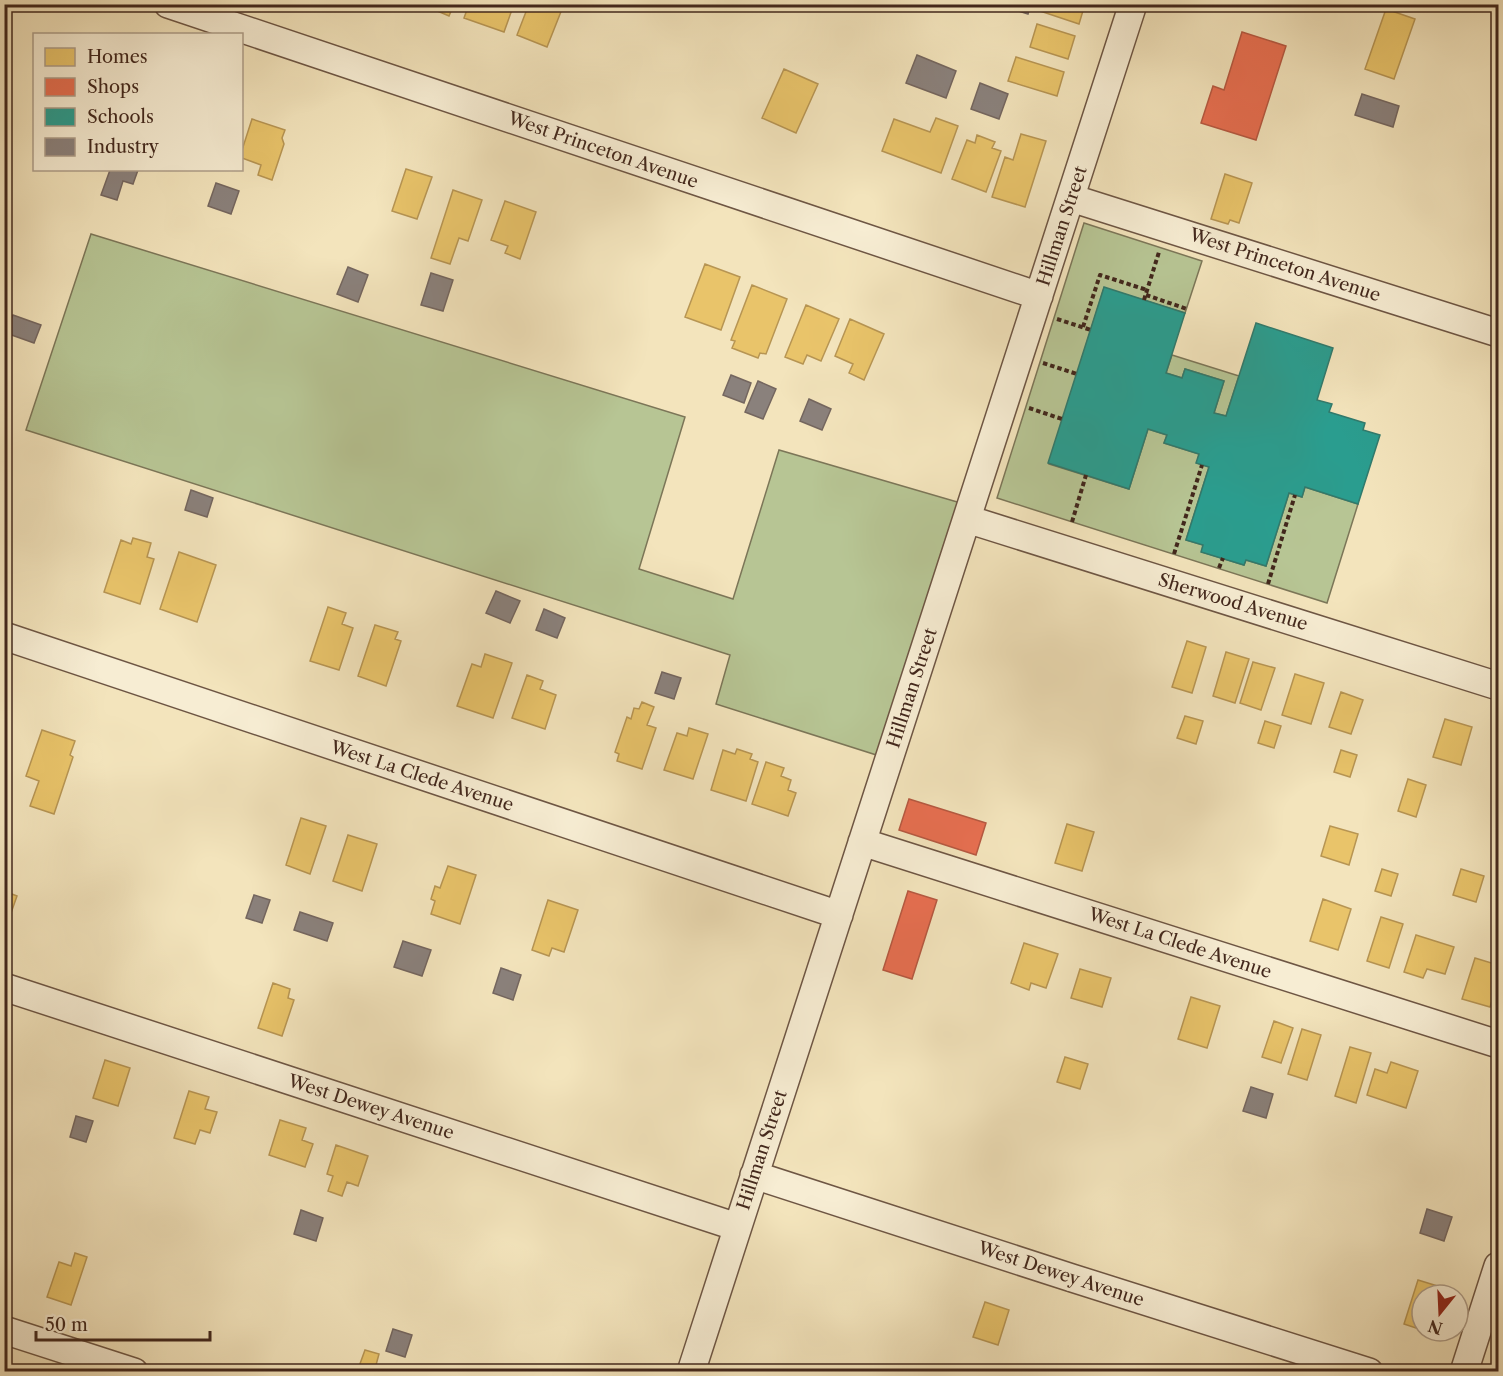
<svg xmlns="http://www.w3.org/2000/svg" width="1503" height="1376" viewBox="0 0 1503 1376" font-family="'Libre Caslon Text',serif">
	<rect width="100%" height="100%" fill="#f3e4bc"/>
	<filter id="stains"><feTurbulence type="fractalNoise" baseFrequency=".00333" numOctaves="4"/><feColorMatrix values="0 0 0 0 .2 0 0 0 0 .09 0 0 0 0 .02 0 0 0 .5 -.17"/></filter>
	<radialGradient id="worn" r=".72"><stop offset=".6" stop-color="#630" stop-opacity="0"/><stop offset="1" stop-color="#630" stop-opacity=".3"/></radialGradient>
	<!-- green -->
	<path fill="#b7c594" stroke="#7c7658" stroke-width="1.5" d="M1084,223l118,38 -17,52 -81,-25 -55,176 80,25 19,-60 19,6 -3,8 35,11 -2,9 12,4 -23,73 17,5 -1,7 42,13 2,-5 20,6 23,-73 13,4 3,-10 53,17 -31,99 -330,-105z
		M91,234l594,183 -46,152 94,30 46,-149 192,56 -82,253 -173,-55 14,-49 -704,-225z
		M1172,355l67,21 -13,40 -12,-3 10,-32 -39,-12 -3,9 -16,-5z"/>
	<!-- homes -->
	<path fill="#e9c46a" stroke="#b79553" stroke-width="1.5" d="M421,4h33l-5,12z
		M469,4h45l-10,28 -40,-14z
		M529,4h35l-17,43 -30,-12z
		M1042,4h43l-6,20 -39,-13z
		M1386,9l29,10 -21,60 -29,-10z
		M1037,24l38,12 -7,23 -38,-12z
		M1016,57l48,15 -7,24 -49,-15z
		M784,69l34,15 -22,49 -34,-15z
		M936,118l22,8 -17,47 -59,-22 12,-32 36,13z
		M252,119l33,11 -3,8 2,6 -12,36 -14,-5 3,-10 -19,-7v-8z
		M1021,134l25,7 -21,66 -33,-10 13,-40 8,3z
		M977,135l18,7 -3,6 9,3 -15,41 -34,-13 15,-39 8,3z
		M406,169l26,8 -15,42 -25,-8z
		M1225,174l27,9 -13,40 -9,-3 -2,4 -17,-5z
		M453,190l29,10 -14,41 -9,-3 -9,26 -19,-6z
		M505,201l31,11 -16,47 -15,-6 3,-7 -17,-6z
		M705,264l35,13 -19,53 -36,-13z
		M752,285l35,14 -21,55 -6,-1 -2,5 -26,-10 3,-7 -4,-1z
		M806,305l33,14 -18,42 -14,-6 -4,9 -18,-7z
		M850,319l34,15 -20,46 -15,-7 4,-9 -18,-8z
		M133,538l18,5 -4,14 7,2 -14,45 -36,-12 17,-52 10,4z
		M179,552l37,13 -19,57 -37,-13z
		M328,607l18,6 -4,11 11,4 -14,42 -29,-9z
		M375,625l23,7 -3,7 6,2 -15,45 -28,-10z
		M1187,641l19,6 -14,46 -20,-6z
		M1226,652l23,7 -14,44 -22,-7z
		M485,654l27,9 -19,55 -36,-12 15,-42 9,3z
		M1253,662l22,6 -14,42 -21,-7z
		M1295,674l29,9 -13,41 -29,-9z
		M527,675l16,6 -3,8 16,6 -11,34 -33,-11z
		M1341,692l22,8 -12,34 -22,-7z
		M642,702l12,5 -7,18 9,3 -14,41 -25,-8 2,-7 -4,-2 12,-35 4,2 3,-11 5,1z
		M1185,716l18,5 -7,23 -19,-6z
		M1445,719l27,8 -11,38 -28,-8z
		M1265,721l16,5 -7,22 -16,-5z
		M689,728l19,6 -15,45 -29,-9 13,-37 10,3z
		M42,730l33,11 -5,14 3,2 -19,57 -24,-8 9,-25 -13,-5z
		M737,749l15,5 -2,5 8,3 -12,39 -35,-11 12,-40 12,4z
		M1341,750l16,5 -7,22 -16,-5z
		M766,762l18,6 -3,8 10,4 -3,10 8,3 -8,23 -36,-12z
		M1408,779l18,6 -10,32 -18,-6z
		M301,818l25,8 -16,48 -24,-9z
		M1067,824l27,8 -12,39 -27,-8z
		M1330,826l28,8 -9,31 -28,-9z
		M348,835l29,9 -15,47 -29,-10z
		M448,866l28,9 -16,49 -29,-10 4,-13 -4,-2 4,-13 5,2z
		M1382,869l16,5 -7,22 -16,-5z
		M1461,869l23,7 -8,26 -23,-7z
		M4,891l13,5 -13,37z
		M1323,899l28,10 -13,41 -28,-9z
		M548,900l30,10 -14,42 -12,-4 -3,8 -17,-6z
		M1381,917l22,7 -14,44 -22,-7z
		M1416,935l38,12 -9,27 -18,-5 -4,9 -19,-6z
		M1024,943l34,11 -12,34 -15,-5 -2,7 -18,-7z
		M1475,958l23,7v16l-8,26 -28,-8z
		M1080,969l31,9 -9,29 -31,-9z
		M273,983l17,6 -2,9 6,2 -12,36 -24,-8z
		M1191,997l29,9 -13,42 -29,-9z
		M1274,1021l19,7 -12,35 -19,-6z
		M1302,1029l19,6 -14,45 -19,-6z
		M1350,1047l21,6 -15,50 -21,-7z
		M1065,1057l23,7 -8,25 -23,-7z
		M105,1060l25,8 -12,38 -25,-8z
		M1391,1062l27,9 -12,37 -39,-13 8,-26 12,4z
		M189,1091l20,6 -4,12 12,3 -7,21 -10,-3 -5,14 -21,-6z
		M280,1120l26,8 -4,12 11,4 -8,23 -36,-12z
		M336,1145l32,11 -10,30 -11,-4 -5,14 -14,-5 5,-15 -6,-2z
		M75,1253l12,4 -16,48 -24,-8 12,-35 12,4z
		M1418,1280l26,8 -3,7h-19v35l-18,-6z
		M985,1302l24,8 -11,35 -25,-8z
		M365,1350l14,4 -3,11 14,4 -1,3h-32z"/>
	<!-- shops -->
	<path fill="#e76f51" stroke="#b65941" stroke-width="1.5" d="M1242,32l44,14 -30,94 -55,-17 12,-37 11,4z
		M909,799l77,24 -10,32 -77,-25z
		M908,891l29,9 -25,79 -29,-9z"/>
	<!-- schools -->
	<path fill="#2a9d8f" stroke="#317a6c" stroke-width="1.5" d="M1104,287l81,26 -19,60 16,5 3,-9 39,12 -10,32 12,3 30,-93 77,25 -16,52 15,4 -3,8 36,11 -2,7 17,5 -22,69 -53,-17 -3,10 -13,-4 -23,73 -20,-6 -2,5 -43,-13 2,-7 -17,-5 23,-73 -13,-4 3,-9 -35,-11 3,-8 -19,-6 -19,60 -81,-26z"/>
	<!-- industry -->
	<path fill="#8a817c" stroke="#74665f" stroke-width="1.5" d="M1007,4h24l-3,10 -22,-7z
		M917,55l39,16 -10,27 -40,-15z
		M980,83l28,11 -9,25 -28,-10z
		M1362,94l37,12 -6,21 -38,-12z
		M110,170h28l-5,14 -10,-3 -6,19 -16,-5z
		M216,183l23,8 -8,23 -23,-8z
		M348,267l20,8 -10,27 -21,-8z
		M431,273l22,7 -10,31 -22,-6z
		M13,315l28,10 -7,18 -28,-10z
		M731,375l20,8 -7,20 -21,-8z
		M758,381l18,8 -13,30 -18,-7z
		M809,399l22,10 -9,21 -22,-9z
		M191,490l22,8 -6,19 -22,-7z
		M496,591l24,10 -10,22 -24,-10z
		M544,609l21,9 -8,20 -21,-8z
		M662,672l19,6 -7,21 -19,-6z
		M254,895l16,5 -8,23 -16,-5z
		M300,912l33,11 -6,18 -33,-11z
		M403,941l28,9 -9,26 -28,-9z
		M501,968l20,7 -8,25 -20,-7z
		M1251,1087l22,7 -7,24 -23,-7z
		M76,1116l17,5 -7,21 -16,-5z
		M1427,1209l25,8 -8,24 -24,-8z
		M301,1210l22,8 -7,23 -22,-7z
		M393,1329l19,6 -7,22 -19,-6z"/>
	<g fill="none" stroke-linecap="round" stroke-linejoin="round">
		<!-- minor casing -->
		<g stroke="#6e5644" stroke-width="30">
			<path id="minor" d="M168,4l871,292
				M1071,198l427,135
				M967,519l531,167
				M4,636l835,279
				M862,842l636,202
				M4,987l733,240
				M754,1175l318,103 297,94
				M4,1330l130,42
				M691,1372l442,-1368
				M1464,1372l34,-106"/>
		</g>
		<!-- path -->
		<path stroke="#42271c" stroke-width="4" stroke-dasharray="4.5 3" stroke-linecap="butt" d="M1146,295l41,14
			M1144,300l15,-48
			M1057,319l34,11
			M1083,327l17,-52 47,15
			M1043,363l34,11
			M1029,408l33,11
			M1072,522l14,-47
			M1174,554l28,-89
			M1219,568l4,-10
			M1268,584l27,-89"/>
		<!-- minor -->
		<use href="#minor" stroke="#f7edd3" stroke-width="27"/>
	</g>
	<g text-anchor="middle" stroke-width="6" stroke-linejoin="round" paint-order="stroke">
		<!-- street labels -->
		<g font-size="18" fill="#42271c" stroke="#f7edd3">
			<text transform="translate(603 150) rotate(19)" y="6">West Princeton Avenue</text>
			<text transform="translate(1062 226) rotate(-72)" y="6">Hillman Street</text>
			<text transform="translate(1285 265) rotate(18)" y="6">West Princeton Avenue</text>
			<text transform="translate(1233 602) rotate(17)" y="6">Sherwood Avenue</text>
			<text transform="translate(912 688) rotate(-72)" y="6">Hillman Street</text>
			<text transform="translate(422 776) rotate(18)" y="6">West La Clede Avenue</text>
			<text transform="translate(1180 943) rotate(18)" y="6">West La Clede Avenue</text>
			<text transform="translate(371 1107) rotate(18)" y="6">West Dewey Avenue</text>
			<text transform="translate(762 1150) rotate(-72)" y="6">Hillman Street</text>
			<text transform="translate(1061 1274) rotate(18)" y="6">West Dewey Avenue</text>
		</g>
	</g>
	<!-- margin -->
	<rect width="1503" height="1376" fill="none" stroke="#f3e4bc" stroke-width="24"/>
	<rect x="6" y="6" width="1491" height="1364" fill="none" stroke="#42271c" stroke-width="3"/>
	<rect x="12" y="12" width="1479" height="1352" fill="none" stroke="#42271c" stroke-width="1.5"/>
	<!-- legend -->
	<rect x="33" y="33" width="210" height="138" fill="#f7edd3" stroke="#af9e8a" stroke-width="1.5"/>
	<rect x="45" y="48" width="30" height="18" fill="#e9c46a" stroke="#af9e8a" stroke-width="1.5"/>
	<text x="87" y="63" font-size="18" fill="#42271c">Homes</text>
	<rect x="45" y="78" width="30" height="18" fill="#e76f51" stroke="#af9e8a" stroke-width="1.5"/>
	<text x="87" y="93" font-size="18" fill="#42271c">Shops</text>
	<rect x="45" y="108" width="30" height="18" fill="#2a9d8f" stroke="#af9e8a" stroke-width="1.5"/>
	<text x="87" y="123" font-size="18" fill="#42271c">Schools</text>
	<rect x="45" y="138" width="30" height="18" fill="#8a817c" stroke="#af9e8a" stroke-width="1.5"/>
	<text x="87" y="153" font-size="18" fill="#42271c">Industry</text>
	<!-- north arrow -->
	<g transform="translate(1440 1313) rotate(198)"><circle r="28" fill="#f7edd3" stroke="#af9e8a" stroke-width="1.5"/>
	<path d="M0-4.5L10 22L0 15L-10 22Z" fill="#8f2418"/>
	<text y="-9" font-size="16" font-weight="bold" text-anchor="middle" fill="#42271c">N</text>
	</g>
	<!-- scale -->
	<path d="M36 1331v9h174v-9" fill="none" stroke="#42271c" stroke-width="3"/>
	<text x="45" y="1331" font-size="18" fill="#42271c" stroke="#f7edd3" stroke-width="4.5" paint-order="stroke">50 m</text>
	<rect width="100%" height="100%" filter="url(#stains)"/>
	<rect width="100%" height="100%" fill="url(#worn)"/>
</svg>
